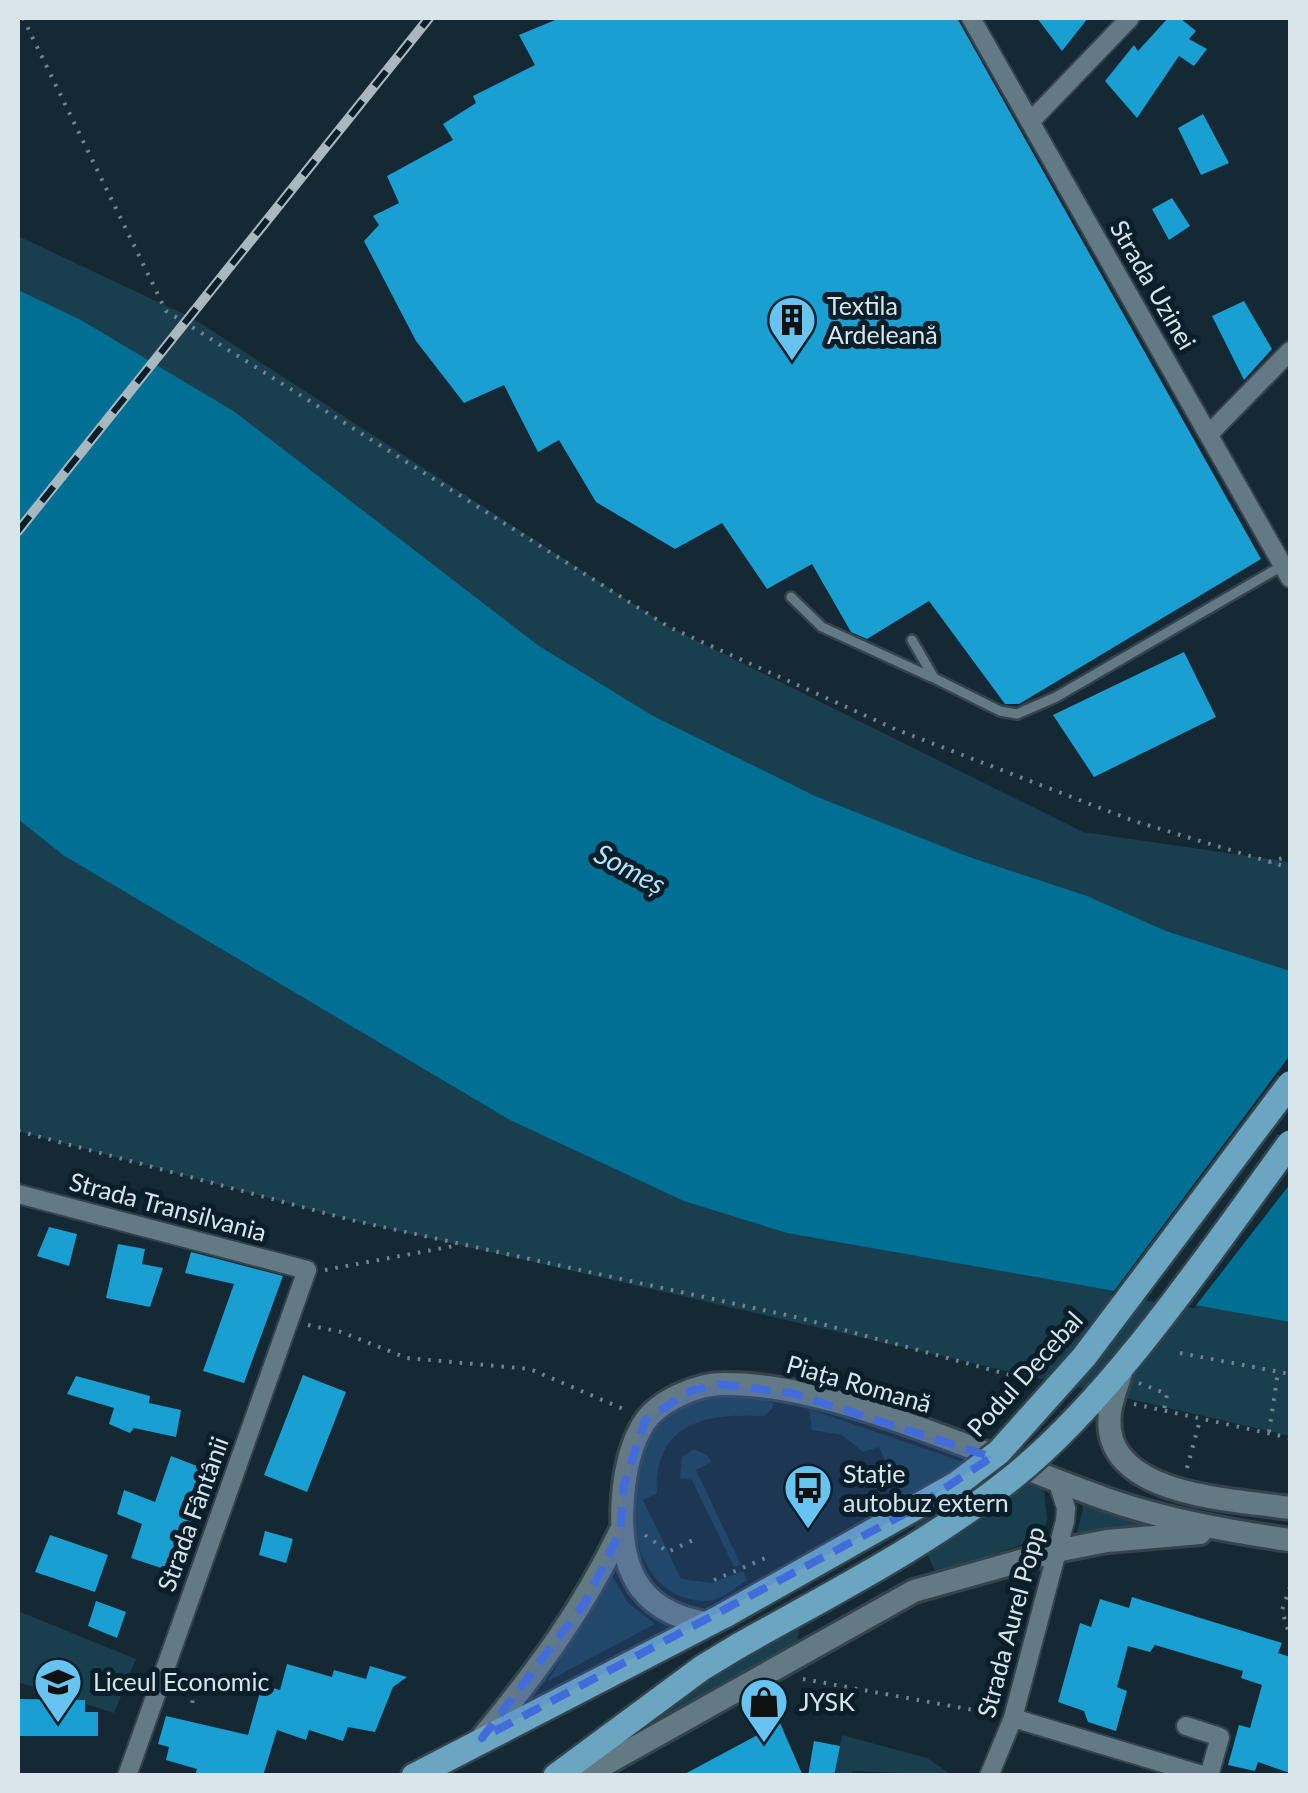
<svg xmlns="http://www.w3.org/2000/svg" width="1308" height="1793" viewBox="0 0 1308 1793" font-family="Lato,sans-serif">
	<rect width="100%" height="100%" fill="#142933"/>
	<!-- green -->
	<path fill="#193e4e" d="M18,236l176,83 475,308 414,205 207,30v574l-939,-216 -333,-89z
		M708,1394l49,2 16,7 -1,6 -8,7c-57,-3 -110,6 -107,77l-14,7 38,79 31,4 31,-12 4,9c-10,7 -22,16 -33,20 -12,3 -27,-1 -38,-6 -59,-30 -51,-136 -10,-180 12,-11 27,-15 42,-20z
		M809,1409l235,81 3,30 -7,18 -97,34 -9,-3 -55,-122 -16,5 -21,-17 -30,-5z
		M694,1449l14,7 3,6 -15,8 45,95 -7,2 -42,-87 -12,-2 2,-21z
		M1080,1496l76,26 -80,15 7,-28z
		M611,1574l17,29 27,21 -107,57z
		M18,1611l118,48 -22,54 -96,-31z
		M799,1630l-2,15 -163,92 -1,-7 112,-74z
		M842,1735l85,23 25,17 -99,-4 -2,4 -17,1z"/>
	<!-- water -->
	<path fill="#006f94" d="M18,290l63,30 154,92 304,234 114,70 162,80 154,61 118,39 79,35 124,40v351l-503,-89 -103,-32 -174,-81 -447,-265 -45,-36z"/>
	<!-- pier -->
	<path fill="#142933" d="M1290,1055v129l-96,124 -83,-13z"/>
	<!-- building -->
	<path fill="#1a9fd2" d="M560,18h397l304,541 -242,145h-14l-76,-103 -62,38 -16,-7 -39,-68 -45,25 -45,-66 -47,26 -79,-47 -37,-62 -21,12 -34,-67 -40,18 -48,-62 -52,-100 15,-16 -6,-9 26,-13 -12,-27 66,-36 -10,-16 33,-21 -3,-7 62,-31 -16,-30z
		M1037,18h51l-26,33z
		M1168,18h12l16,13 -7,8 18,10 -13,17 -15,-10 -42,62 -32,-37 29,-36 4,6z
		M1203,114l26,49 -28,12 -23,-47z
		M1172,198l18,28 -21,14 -17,-31z
		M1244,301l28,48 -28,31 -32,-64z
		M1184,652l32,65 -122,60 -41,-62z
		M49,1227l28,7 -8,32 -32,-10z
		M118,1244l27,5 -3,15 21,4 -13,39 -44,-9z
		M191,1252l92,24 -39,107 -41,-12 31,-87 -49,-11z
		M303,1375l43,17 -39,100 -43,-17z
		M76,1376l74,20 -1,7 32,7 -5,27 -42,-9 -4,5 -21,-9 5,-16 -47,-14z
		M171,1456l39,15 -37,101 -42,-14 11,-34 -25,-10 7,-24 31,12z
		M265,1531l28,8 -7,24 -27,-8z
		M50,1535l58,20 -13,37 -60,-20z
		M1132,1597l150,46 -4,10 12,4v116l-32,-11 -3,9 -27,-6 11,-40 11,3 12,-43 -21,-7 2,-7 -88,-26 -5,7 -22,-6 -11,41 10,4 -11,40 -28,-9 -4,-11 -26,-9 22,-79 11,4 9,-28 29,9z
		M96,1601l30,11 -9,26 -29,-12z
		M287,1664l45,13 2,-7 32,9 4,-13 37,11 -14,10 -18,45 -27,-5 -5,14 -34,-11 -3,10 -29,-10 -14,46h-68l2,-7 -31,-9 3,-13 -11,-3 8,-28 82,19 14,-50 18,5z
		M18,1699l67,1v12h13v24h-80z
		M780,1723l23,53h-122z
		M814,1741l26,5 -6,30h-26z"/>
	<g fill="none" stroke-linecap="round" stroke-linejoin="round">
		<!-- service casing -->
		<g stroke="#35444c" stroke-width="14">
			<path id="service" d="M791,597l31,30 109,50
				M912,640l22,38 66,33 17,3 39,-17 226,-131"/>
		</g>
		<!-- minor casing -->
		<g stroke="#35444c" stroke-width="22">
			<path id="minor" d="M971,18l319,560
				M1030,122l100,-104
				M1210,433l80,-82
				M18,1194l289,76 -180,506
				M1013,1718l193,58
				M1186,1726l34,11 -11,39
				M989,1776l24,-58 52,-197 1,-13 -9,-28"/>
		</g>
		<!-- tertiary casing -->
		<g stroke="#35444c" stroke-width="28">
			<path id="tertiary" d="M706,1623c-73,-12 -88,-61 -83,-127 2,-23 8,-53 21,-73 14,-22 53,-39 79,-39 110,-2 276,77 383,115 60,21 122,32 184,41
				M482,1738c55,-67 100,-127 138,-206
				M584,1776l330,-185 142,-40 51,-10 93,-8"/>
		</g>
		<!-- primary casing -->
		<g stroke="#35444c" stroke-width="30">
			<path id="primary" d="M414,1776l311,-161
				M556,1776l146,-108 38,-23"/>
		</g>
		<!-- path -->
		<path stroke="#73848c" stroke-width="4" stroke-dasharray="2.5 8" stroke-linecap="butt" d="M23,18l143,293 18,11 485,305 226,102 239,92 156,47
			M1269,862l21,-6
			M18,1131l333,89 449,98 232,63
			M325,1270l134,-25
			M308,1325l33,7 66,26 123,11 98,42
			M1180,1353l110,21
			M1011,1376l2,-8 26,6
			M1139,1383l28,11 -3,16
			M1134,1404l156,34
			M1269,1432l9,-60
			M1187,1468l13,-48
			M645,1535l23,17 25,-12
			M714,1580l54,-23
			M1290,1587l-8,23 8,27
			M803,1679l192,35
			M182,1685l11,8 -1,16"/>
		<!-- service -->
		<use href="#service" stroke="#637a85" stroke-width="9"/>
		<!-- minor -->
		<use href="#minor" stroke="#637a85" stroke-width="18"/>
		<!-- tertiary -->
		<use href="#tertiary" stroke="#637a85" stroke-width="22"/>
		<!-- primary -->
		<use href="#primary" stroke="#6aa5c2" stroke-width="25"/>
		<!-- rail casing -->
		<g stroke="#a9b8bf" stroke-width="10">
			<path id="rail" d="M18,531l411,-513"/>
		</g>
		<!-- rail -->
		<use href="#rail" stroke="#0a1f29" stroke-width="6" stroke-dasharray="19" stroke-linecap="butt"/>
		<!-- tertiary-bridge casing -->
		<g stroke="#35444c" stroke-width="28" stroke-linecap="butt">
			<path id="tertiary-bridge" d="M1123,1366c-4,15 -11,31 -13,46 -11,85 123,87 180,96"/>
		</g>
		<!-- primary-bridge casing -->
		<g stroke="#35444c" stroke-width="30" stroke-linecap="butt">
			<path id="primary-bridge" d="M725,1615l232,-131 42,-32 85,-95 206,-273
				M740,1645c94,-53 188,-100 273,-168 102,-82 199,-228 277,-334"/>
		</g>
		<!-- tertiary-bridge -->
		<use href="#tertiary-bridge" stroke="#637a85" stroke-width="22"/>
		<!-- primary-bridge -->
		<use href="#primary-bridge" stroke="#6aa5c2" stroke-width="25"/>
	</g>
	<!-- marked area -->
	<path fill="#426cdc" fill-opacity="0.2" stroke="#426cdc" stroke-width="8" stroke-dasharray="20 12" stroke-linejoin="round" d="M719,1384l73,9 200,64 -82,54 -428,227 104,-137 34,-69 4,-48 21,-64 45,-29z"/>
	<!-- icons -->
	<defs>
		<g id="building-pin" transform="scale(2.5)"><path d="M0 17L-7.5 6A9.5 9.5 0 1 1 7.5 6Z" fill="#67c4f0" stroke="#0a1f29"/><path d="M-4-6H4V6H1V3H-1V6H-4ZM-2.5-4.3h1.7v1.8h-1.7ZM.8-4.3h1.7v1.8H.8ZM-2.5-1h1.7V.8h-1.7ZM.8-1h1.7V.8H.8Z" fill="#111"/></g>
		<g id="bus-pin" transform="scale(2.5)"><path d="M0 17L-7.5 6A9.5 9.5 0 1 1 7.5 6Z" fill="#67c4f0" stroke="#0a1f29"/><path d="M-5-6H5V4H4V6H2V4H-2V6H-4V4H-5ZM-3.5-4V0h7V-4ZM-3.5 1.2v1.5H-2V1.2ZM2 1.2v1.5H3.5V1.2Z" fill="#111"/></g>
		<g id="school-pin" transform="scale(2.5)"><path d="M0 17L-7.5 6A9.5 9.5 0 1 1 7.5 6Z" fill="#67c4f0" stroke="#0a1f29"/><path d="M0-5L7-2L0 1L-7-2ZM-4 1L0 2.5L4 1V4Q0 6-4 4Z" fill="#111"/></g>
		<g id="shop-pin" transform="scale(2.5)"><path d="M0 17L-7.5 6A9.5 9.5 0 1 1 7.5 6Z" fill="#67c4f0" stroke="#0a1f29"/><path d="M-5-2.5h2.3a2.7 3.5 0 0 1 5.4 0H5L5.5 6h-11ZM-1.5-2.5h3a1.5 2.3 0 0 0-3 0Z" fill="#111"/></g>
	</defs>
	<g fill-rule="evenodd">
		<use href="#building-pin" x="792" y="320"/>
		<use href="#bus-pin" x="808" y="1488"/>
		<use href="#school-pin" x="58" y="1682"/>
		<use href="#shop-pin" x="764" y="1702"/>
	</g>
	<g text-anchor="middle" stroke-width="10" stroke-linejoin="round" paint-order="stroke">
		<!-- street labels -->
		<g font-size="25" fill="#d8e5eb" stroke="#0a1f29">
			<text transform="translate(1153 285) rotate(60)" y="9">Strada Uzinei</text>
			<text transform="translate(168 1207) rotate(15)" y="9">Strada Transilvania</text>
			<text transform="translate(1025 1374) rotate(-48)" y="9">Podul Decebal</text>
			<text transform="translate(859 1384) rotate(16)" y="9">Piața Romană</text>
			<text transform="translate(193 1514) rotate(-70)" y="9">Strada Fântânii</text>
			<text transform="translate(1011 1622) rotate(-75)" y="9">Strada Aurel Popp</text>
		</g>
		<!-- poi labels -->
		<g font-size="25" fill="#d8e5eb" stroke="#0a1f29" text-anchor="start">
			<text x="827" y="315">Textila<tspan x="827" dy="29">Ardeleană</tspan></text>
			<text x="843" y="1483">Stație<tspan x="843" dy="29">autobuz extern</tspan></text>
			<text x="93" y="1691">Liceul Economic</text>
			<text x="799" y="1711">JYSK</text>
		</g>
		<!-- water labels -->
		<g font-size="28" font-style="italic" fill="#b1e3fd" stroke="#0a1f29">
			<text transform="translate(630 869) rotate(28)" y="10">Someș</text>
		</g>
	</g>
	<!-- border -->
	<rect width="1308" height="1793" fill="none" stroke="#d8e5eb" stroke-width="40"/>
</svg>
